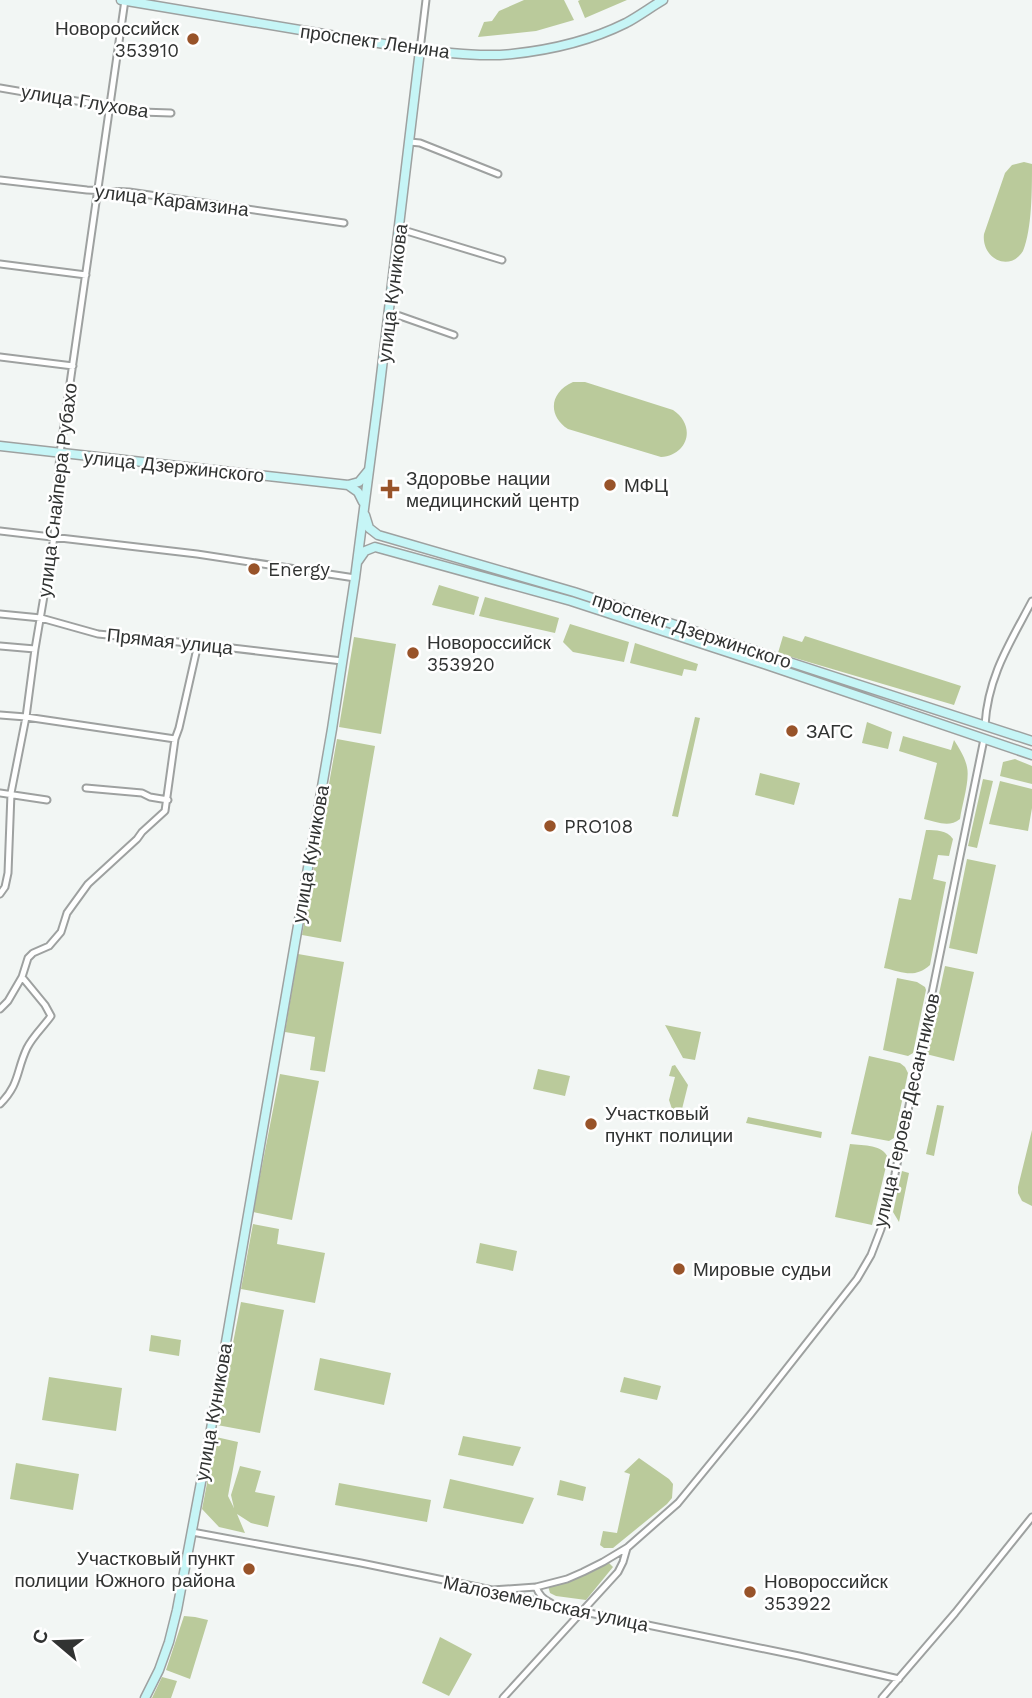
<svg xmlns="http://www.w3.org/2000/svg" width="1032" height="1698" viewBox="0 0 1032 1698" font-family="'Work Sans',sans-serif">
	<rect width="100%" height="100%" fill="#f2f6f4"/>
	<!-- green -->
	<path fill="#baca9b" d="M524,0h40l10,20 -38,11 -58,6 6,-15 8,-1 7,-10z
		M580,0h47l-42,18 -7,-17z
		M1024,162l8,2c0,26 0,65 -9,87 -14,22 -42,7 -39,-17l21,-61 7,-8z
		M573,382h12l88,28c23,15 16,45 -12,47l-93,-28c-21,-14 -18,-37 5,-47z
		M439,585l40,12 -5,18 -42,-10z
		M485,597l74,21 -4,15 -76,-17z
		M570,624l59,18 -5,20 -51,-10 -10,-10z
		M783,636l19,6 3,-6 156,50 -7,19 -176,-52z
		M354,637l42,7 -15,90 -42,-7z
		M635,643l63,21 -2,7 -12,-2 -2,7 -52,-13z
		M695,717l5,1 -22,99 -6,-1z
		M867,722l25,10 -4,17 -26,-6z
		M903,736l48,14 3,-10c5,8 11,17 13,27 3,13 -5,38 -7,52 -11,9 -23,3 -36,0l13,-56 -38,-12z
		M337,739l38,7 -34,196 -39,-7z
		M1015,759l17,7v18l-32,-8 3,-14z
		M760,773l40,10 -6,22 -39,-10z
		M983,779l10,2 -16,67 -9,-2z
		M1000,781l32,8v19l-4,23 -39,-7z
		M926,830c10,0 21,0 27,9l-4,17 -11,-1 -5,24 13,3 -16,83c-16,14 -27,7 -46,3l15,-70 12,2z
		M967,859l29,6 -19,89 -28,-6z
		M298,954l46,8 -19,110 -15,-2 5,-33 -30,-5z
		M945,966l29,6 -20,89 -28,-7z
		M897,978l20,4 8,5 1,3 -13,63 -5,3 -25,-6z
		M665,1025l36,7 -6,28 -12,-2z
		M869,1056l31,7 5,4 3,6 -14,65 -5,3 -38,-7z
		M675,1065l13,20 -6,24 8,2 -18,11 1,-10 -4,-12 6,-23 -6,-1 3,-10z
		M538,1069l32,7 -5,20 -32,-7z
		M280,1074l39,7 -27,139 -39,-8z
		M937,1105l7,1 -10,50 -8,-2z
		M748,1117l74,15 -1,6 -75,-15z
		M1032,1130v76l-10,-5 -4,-8v-6z
		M850,1144c14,2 33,0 38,14l-16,67 -37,-8z
		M902,1171l7,2 -10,49 -6,-10z
		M253,1224l26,5 -2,15 48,9 -10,50 -74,-14z
		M480,1243l37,8 -4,20 -37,-8z
		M241,1302l43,8 -24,123 -43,-8z
		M151,1335l30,5 -2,16 -30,-5z
		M320,1358l71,15 -7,32 -70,-15z
		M49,1377l73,11 -6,43 -74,-11z
		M624,1377l37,9 -4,14 -37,-8z
		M463,1436l58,11 -8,19 -55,-11z
		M216,1437l22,5 -10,54 6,12 -3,-13 9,-29 21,5 -6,21 20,4 -7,31 -17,-4 -14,-9 8,19 -26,-6 -17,-18z
		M639,1458l30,21 4,5 -1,14 -5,6 -54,44h-9l-4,-3 3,-14 14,2 13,-59 -6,-2z
		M16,1463l63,11 -6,36 -63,-11z
		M450,1479l84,19 -11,26 -80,-16z
		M560,1480l26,7 -3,14 -26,-6z
		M339,1483l92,17 -4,22 -92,-17z
		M609,1563l4,4 -27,33 -30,-4 -6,-3 -2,-7 26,-7z
		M184,1616l11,1 13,3 -18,59 -24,-9z
		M440,1637l32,17 -23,42 -27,-13z
		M162,1677l15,4 -6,17h-19z"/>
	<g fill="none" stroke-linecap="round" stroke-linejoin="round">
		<!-- street casing -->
		<g stroke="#9ea1a0" stroke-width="9">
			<path id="street" d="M420,50l6,-50
				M0,88l141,24 30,1
				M410,142l10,1 78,31
				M0,180l87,10 42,2 215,31
				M400,229l102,31
				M0,264l86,11
				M389,314l11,2 54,19
				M0,357l73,9
				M0,531l197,23 158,24
				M0,614l41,4 57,16 100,10 144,17
				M0,646l35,3
				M0,715l26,2 149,22
				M985,725c3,-49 25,-82 47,-124
				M86,788l56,5 8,4 18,3
				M0,793l47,7
				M0,894l5,-7 3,-14 3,-80 15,-76 9,-68 19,-112 6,-84 65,-453
				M0,1009l8,-8 14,-24 6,-19 5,-5 16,-7 12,-14 6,-19 21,-29 49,-45 5,-7 23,-21 10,-72 4,-11 19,-84
				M0,1104c20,-20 16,-33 27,-56 6,-12 17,-22 24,-32l-6,-11 -23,-28
				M192,1532l169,31 131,27 68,17 239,49 100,23
				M536,1587c3,8 7,12 15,16
				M492,1590l44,-3 31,-8 16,-7 20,-10 25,-15 50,-44 72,-88 107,-136 14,-24 10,-26 14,-55 89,-435
				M503,1698l115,-126 5,-10 4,-14
				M882,1698l73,-85 77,-96"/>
		</g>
		<!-- secondary casing -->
		<g stroke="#9ea1a0" stroke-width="11">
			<path id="secondary" d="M121,0l299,50c30,3 62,7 92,4 38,-4 80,-14 114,-31 13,-7 25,-16 37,-23
				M0,446l348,39 11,-3 9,-11
				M348,485l10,7 5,10
				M365,515l4,13 9,7 196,57 458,149
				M358,561l7,-10 10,-4 196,54 193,63 268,91
				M145,1698l14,-28 10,-28 8,-32 34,-181 121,-700 23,-151 23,-177 42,-351"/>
		</g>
		<!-- street -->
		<use href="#street" stroke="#fff" stroke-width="5"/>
		<!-- secondary -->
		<use href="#secondary" stroke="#c6f5f6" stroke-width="8"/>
	</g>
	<!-- markers -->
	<g fill="#985329" stroke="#fff" stroke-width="2.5">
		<circle cx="193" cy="39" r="7"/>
		<circle cx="610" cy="485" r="7"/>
		<path d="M386.5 478.5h7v7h7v7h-7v7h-7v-7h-7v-7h7z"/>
		<circle cx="254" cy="569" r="7"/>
		<circle cx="413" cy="653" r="7"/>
		<circle cx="792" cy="731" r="7"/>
		<circle cx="550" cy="826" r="7"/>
		<circle cx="591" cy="1124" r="7"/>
		<circle cx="679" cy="1269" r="7"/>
		<circle cx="249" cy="1569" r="7"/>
		<circle cx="750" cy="1592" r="7"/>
	</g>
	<g text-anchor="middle" stroke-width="5" stroke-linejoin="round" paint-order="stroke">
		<!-- poi labels -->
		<g font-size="19" fill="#313332" stroke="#fff" text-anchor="start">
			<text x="179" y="35" text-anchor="end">Новороссийск<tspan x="179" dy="22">353910</tspan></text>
			<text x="406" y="485">Здоровье нации<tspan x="406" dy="22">медицинский центр</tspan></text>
			<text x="624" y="492">МФЦ</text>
			<text x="268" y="576">Energy</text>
			<text x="427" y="649">Новороссийск<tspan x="427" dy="22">353920</tspan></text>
			<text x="806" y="738">ЗАГС</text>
			<text x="564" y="833">PRO108</text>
			<text x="605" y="1120">Участковый<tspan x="605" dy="22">пункт полиции</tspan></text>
			<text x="693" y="1276">Мировые судьи</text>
			<text x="235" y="1565" text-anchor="end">Участковый пункт<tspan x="235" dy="22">полиции Южного района</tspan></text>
			<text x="764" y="1588">Новороссийск<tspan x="764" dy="22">353922</tspan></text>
		</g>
		<!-- street labels -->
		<g font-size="19" fill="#313332" stroke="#fff">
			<text transform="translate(375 41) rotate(8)" y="7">проспект Ленина</text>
			<text transform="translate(85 101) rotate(9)" y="7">улица Глухова</text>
			<text transform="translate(172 200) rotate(7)" y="7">улица Карамзина</text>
			<text transform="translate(392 293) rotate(-83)" y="7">улица Куникова</text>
			<text transform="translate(174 466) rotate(6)" y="7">улица Дзержинского</text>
			<text transform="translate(57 490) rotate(-83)" y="7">улица Снайпера Рубахо</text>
			<text transform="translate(692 630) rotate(18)" y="7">проспект Дзержинского</text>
			<text transform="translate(170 641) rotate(6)" y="7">Прямая улица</text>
			<text transform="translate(310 854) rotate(-80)" y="7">улица Куникова</text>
			<text transform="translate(906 1110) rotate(-77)" y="7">улица Героев Десантников</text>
			<text transform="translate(213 1412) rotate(-80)" y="7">улица Куникова</text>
			<text transform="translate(546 1603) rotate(12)" y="7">Малоземельская улица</text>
		</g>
	</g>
	<!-- north arrow -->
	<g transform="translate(56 1642) rotate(289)" stroke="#ffffff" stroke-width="5" paint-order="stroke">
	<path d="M0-5L12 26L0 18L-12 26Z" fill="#313332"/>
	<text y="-10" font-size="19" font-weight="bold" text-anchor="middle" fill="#313332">С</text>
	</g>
</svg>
